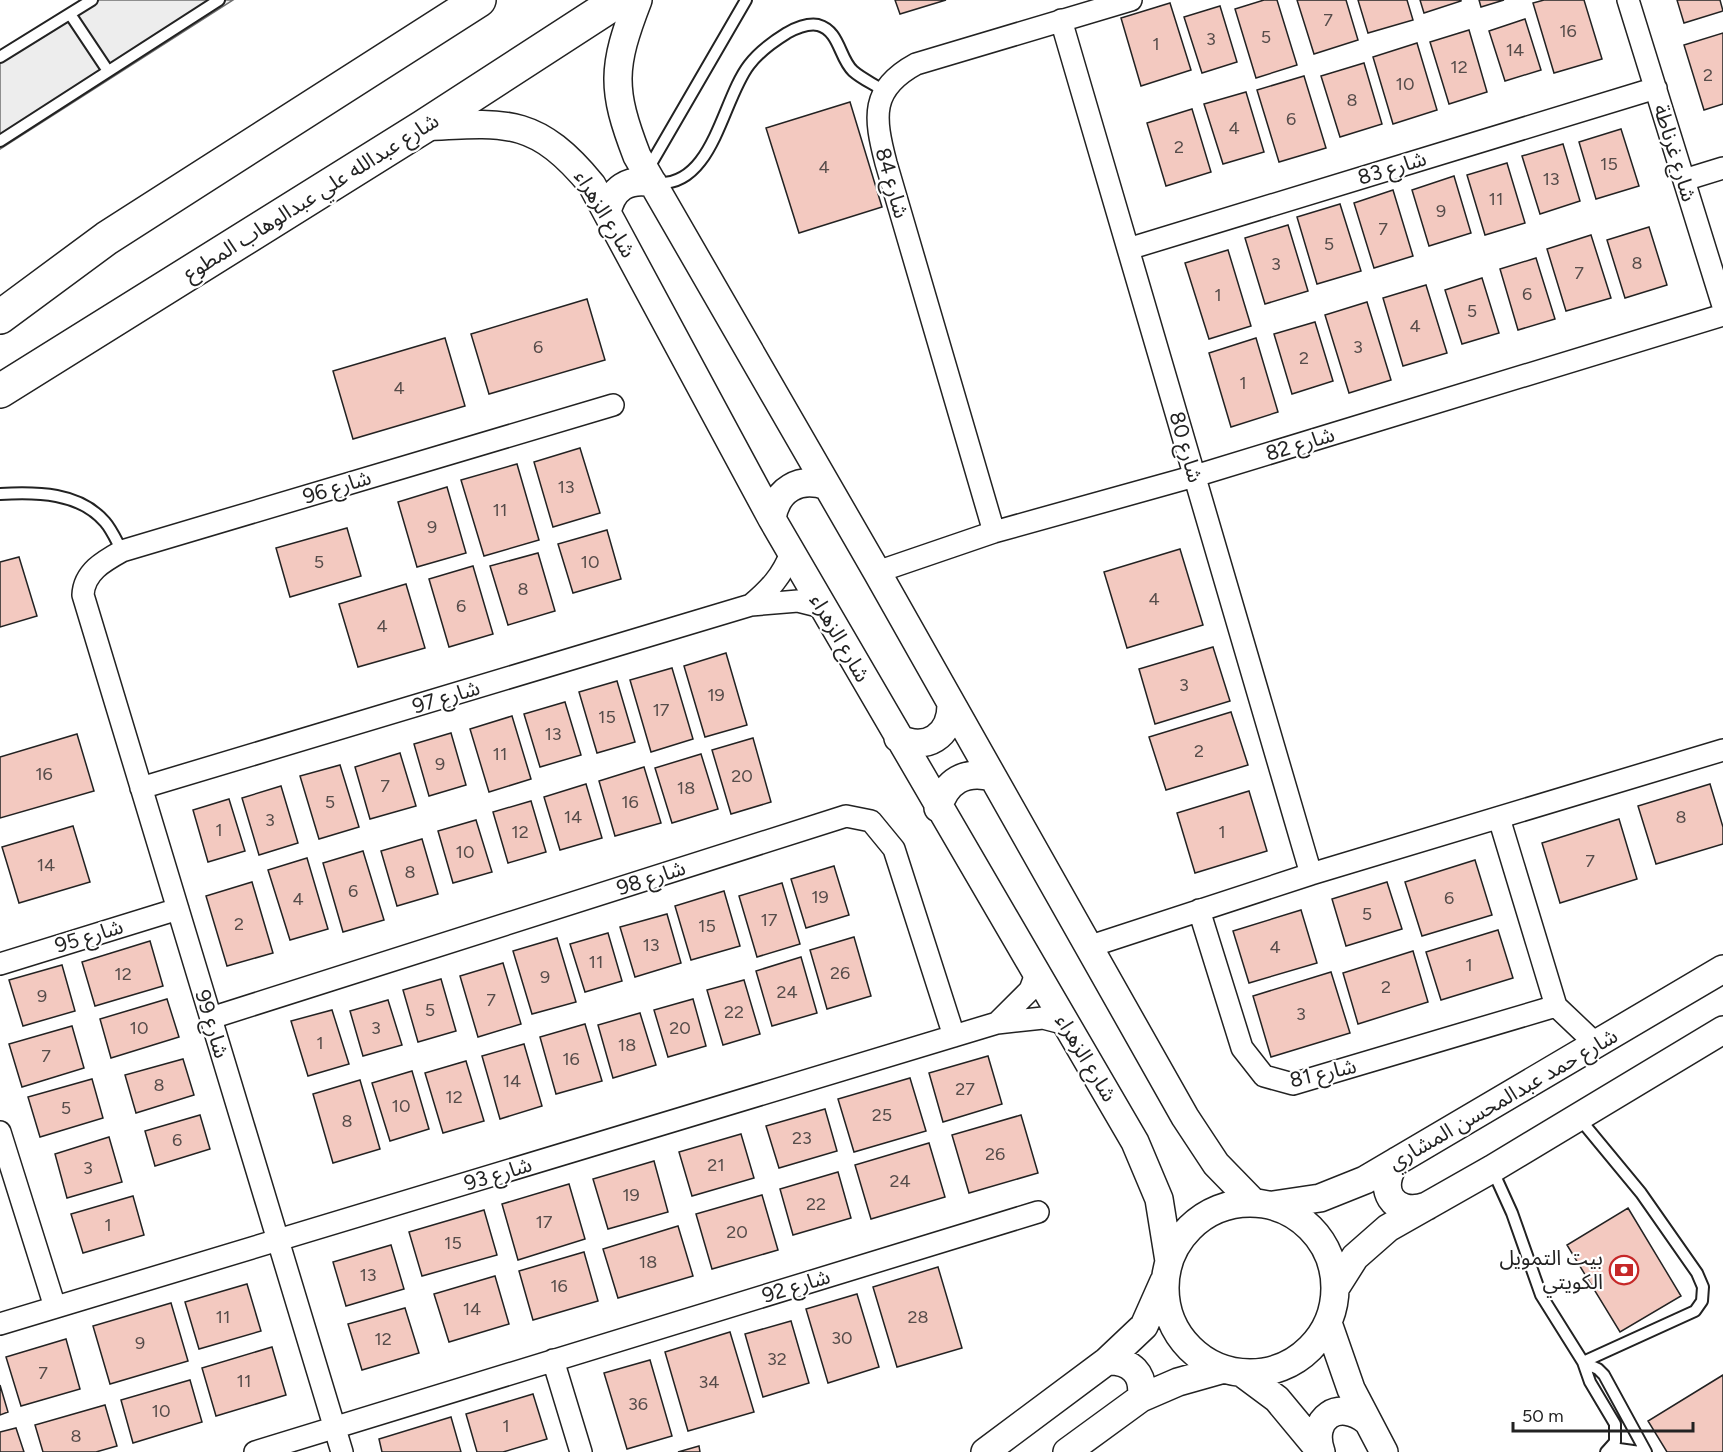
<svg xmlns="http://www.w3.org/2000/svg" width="1723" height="1452" viewBox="0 0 1723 1452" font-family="Figtree,'Noto Sans Arabic',sans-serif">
	<rect width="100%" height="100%" fill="#fff"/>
	<!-- parking -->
	<path fill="#ededed" stroke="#6f6f6f" stroke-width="1.5" d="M92,0h141l-233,149v-91z"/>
	<!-- building -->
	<path fill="#f3c9c0" stroke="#222" stroke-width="1.5" d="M895,0h51l-46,14z
		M1264,0h13l20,65 -41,13 -21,-69z
		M1297,0h49l12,40 -44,14z
		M1358,0h49l6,20 -45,13z
		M1420,0h41v1l-37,12z
		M1479,0h25l-23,7z
		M1544,0h40l18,59 -48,14 -21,-70z
		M1677,0h43l3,11 -39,12z
		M1170,3l21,67 -50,16 -20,-68z
		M1220,6l17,56 -35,11 -18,-56z
		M1525,19l16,51 -36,11 -16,-50z
		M1469,30l18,62 -38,12 -19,-62z
		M1723,33v71l-19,6 -20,-65z
		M1417,43l20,67 -44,14 -20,-67z
		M1364,63l18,61 -42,13 -19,-61z
		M1304,76l22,72 -47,14 -22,-72z
		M1246,92l18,60 -41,12 -19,-60z
		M850,102l32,105 -83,26 -33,-105z
		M1192,109l19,63 -45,14 -19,-63z
		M1621,129l18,57 -43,13 -17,-57z
		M1563,144l17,57 -40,13 -18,-58z
		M1507,163l18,60 -40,12 -18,-60z
		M1454,176l17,57 -42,13 -17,-56z
		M1393,190l20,66 -39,12 -20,-65z
		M1340,204l21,67 -44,13 -20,-67z
		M1288,225l20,66 -43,13 -20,-66z
		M1649,227l18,58 -42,13 -18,-58z
		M1591,235l20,63 -45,13 -19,-62z
		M1228,250l23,76 -42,13 -24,-76z
		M1536,258l19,61 -37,11 -18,-61z
		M1482,278l17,55 -37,11 -17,-54z
		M1426,285l21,68 -44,13 -20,-68z
		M587,299l18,61 -116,34 -18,-60z
		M1367,302l24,78 -42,13 -24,-78z
		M1315,322l18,59 -41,13 -18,-60z
		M445,338l20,68 -112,33 -20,-68z
		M1256,338l22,74 -47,15 -22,-74z
		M580,448l20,65 -47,14 -19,-65z
		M517,464l22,76 -55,16 -23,-76z
		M447,487l19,66 -49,14 -19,-65z
		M347,528l14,48 -71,21 -14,-49z
		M607,530l14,49 -48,14 -15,-49z
		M1180,549l23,76 -76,23 -23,-76z
		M538,553l17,58 -47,14 -18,-59z
		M19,557l18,59 -37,11v-65z
		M473,566l20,68 -44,13 -20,-68z
		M406,584l19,64 -67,19 -19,-63z
		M1213,647l17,54 -75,23 -16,-55z
		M726,653l21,72 -42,12 -21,-71z
		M672,668l21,71 -42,13 -21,-72z
		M617,681l18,61 -38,11 -18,-61z
		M565,702l16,53 -41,12 -16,-53z
		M1231,712l17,53 -82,25 -17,-53z
		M512,716l19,63 -42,13 -19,-63z
		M451,733l15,52 -37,11 -15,-52z
		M77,734l17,57 -94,27v-61z
		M753,738l18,64 -40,12 -19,-64z
		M400,753l16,53 -46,13 -15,-52z
		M701,754l17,55 -46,14 -17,-55z
		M340,765l19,62 -40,12 -19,-63z
		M644,767l17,56 -46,13 -16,-55z
		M586,784l16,54 -42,12 -16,-53z
		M1710,784l13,43v17l-67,20 -18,-58z
		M281,786l17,57 -39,12 -17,-57z
		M1249,791l18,60 -72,22 -18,-60z
		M229,799l16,52 -37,11 -15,-52z
		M531,801l15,51 -38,11 -15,-51z
		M1619,819l18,60 -77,24 -18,-60z
		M476,820l16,52 -39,11 -15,-52z
		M73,826l17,56 -71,21 -17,-56z
		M422,839l16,55 -41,12 -16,-55z
		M363,851l21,69 -41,12 -20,-69z
		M307,858l21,71 -38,11 -22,-70z
		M1475,860l17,55 -70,21 -17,-54z
		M834,866l15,49 -43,13 -15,-49z
		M252,882l21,71 -46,13 -21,-70z
		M1387,882l15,47 -56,17 -14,-47z
		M782,883l18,61 -43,13 -18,-61z
		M724,891l16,55 -49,14 -16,-54z
		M1301,910l16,53 -68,20 -16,-52z
		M667,914l14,49 -46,14 -15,-50z
		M1498,930l15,48 -72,22 -15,-48z
		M608,933l14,48 -37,11 -15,-48z
		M854,937l17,59 -44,13 -17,-59z
		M557,938l19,64 -44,12 -19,-63z
		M150,941l13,45 -68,20 -13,-44z
		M1413,951l15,51 -70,22 -15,-51z
		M801,957l16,56 -45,13 -16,-55z
		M503,963l18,61 -43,13 -18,-61z
		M62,965l13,46 -52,15 -14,-46z
		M1331,972l19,61 -79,24 -18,-61z
		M441,979l15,52 -38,11 -15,-52z
		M744,980l16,54 -37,11 -16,-55z
		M167,999l12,38 -68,21 -11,-39z
		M693,999l13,47 -38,11 -14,-47z
		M388,1000l14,45 -39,11 -13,-45z
		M332,1010l17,54 -41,12 -17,-55z
		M640,1013l16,52 -43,13 -15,-53z
		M585,1024l17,57 -46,13 -16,-57z
		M72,1026l12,42 -62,19 -13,-43z
		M524,1044l18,62 -42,13 -18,-63z
		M988,1056l14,48 -59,18 -14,-49z
		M183,1059l11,36 -58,18 -11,-38z
		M466,1061l18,60 -41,12 -18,-60z
		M412,1071l17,58 -39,12 -18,-58z
		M910,1078l16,53 -72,21 -16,-53z
		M92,1079l11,39 -63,19 -12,-40z
		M360,1080l20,69 -47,14 -20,-69z
		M825,1109l12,42 -58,17 -13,-42z
		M200,1115l10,34 -55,17 -10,-35z
		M1021,1115l17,58 -69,20 -17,-58z
		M741,1134l13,44 -62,18 -13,-44z
		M109,1137l13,45 -55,16 -12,-44z
		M929,1143l16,54 -74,22 -16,-54z
		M654,1161l14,51 -60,17 -15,-50z
		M838,1172l13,46 -58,17 -13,-46z
		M569,1184l16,55 -67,21 -16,-56z
		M762,1195l16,55 -66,19 -16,-55z
		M133,1196l11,39 -61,18 -12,-39z
		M1628,1208l53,88 -61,36 -53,-87z
		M484,1210l13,45 -75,21 -13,-44z
		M678,1226l15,50 -75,22 -15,-49z
		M391,1245l13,44 -58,17 -13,-44z
		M584,1252l14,49 -65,19 -14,-49z
		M938,1267l24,81 -65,19 -24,-80z
		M495,1276l14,48 -60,18 -15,-48z
		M247,1284l14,47 -62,18 -14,-47z
		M857,1294l22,73 -51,16 -22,-74z
		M171,1303l17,58 -78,23 -17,-58z
		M405,1308l14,45 -57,17 -14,-46z
		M791,1321l18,62 -46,14 -18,-63z
		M730,1332l24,80 -66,19 -23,-79z
		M66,1339l14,50 -59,17 -15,-49z
		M272,1347l14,48 -70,21 -14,-48z
		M650,1360l22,76 -45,13 -23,-76z
		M1723,1375v77h-56l-19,-31z
		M190,1380l12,42 -69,21 -12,-43z
		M0,1385l8,27 -8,3z
		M533,1394l14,45 -44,13h-26l-11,-38z
		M105,1405l12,41 -21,6h-53l-8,-27z
		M451,1417l10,35h-79l-3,-13z
		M16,1428l8,24h-24v-20z
		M699,1446l1,6h-22z"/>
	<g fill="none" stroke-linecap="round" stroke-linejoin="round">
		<!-- service casing -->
		<g stroke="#222" stroke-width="14">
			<path id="service" d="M70,14l38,57
				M0,57l92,-57
				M0,141l219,-141
				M648,169l98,-169
				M656,183c57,5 66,-83 93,-118 9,-12 25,-24 38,-32 9,-5 20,-10 31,-8 22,6 21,33 35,46 9,8 21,13 31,20
				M0,494c37,-2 79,-2 105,28 7,8 12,20 17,29
				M1579,1118l62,75 56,80 6,14 -1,14 -7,10 -112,51
				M1492,1169l20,44 29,82 42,67 7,20 25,42v18l-9,10
				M1583,1362l15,7 6,6 42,77
				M1612,1448l28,4"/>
		</g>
		<!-- minor casing -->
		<g stroke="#222" stroke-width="24">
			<path id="minor" d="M1628,0l95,306
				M1061,20l250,854
				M1684,180l39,-12
				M1128,249l528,-161
				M994,532l-108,-369c-12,-46 -16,-74 30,-99l215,-64
				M877,572l117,-40 201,-56 528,-161
				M751,605c19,-16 31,-29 40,-52
				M141,788l610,-183 47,-4 24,6
				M1499,818l57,188 40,38
				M1199,910l43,138 22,28 29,8 263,-78
				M1088,947l223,-73 412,-124
				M0,964l178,-55
				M211,1018l635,-202 25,5 23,28 60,187
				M997,1023l33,-33 6,-16
				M0,1132l55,175
				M0,1324l997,-301 46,-5 23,6
				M553,1360l28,92
				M255,1452l783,-240
				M342,1452l-259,-857c1,-23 21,-34 39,-44l491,-146"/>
		</g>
		<!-- tertiary casing -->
		<g stroke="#222" stroke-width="30">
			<path id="tertiary" d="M638,0c-26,67 -27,89 -1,156l240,416 308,545 31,47 37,38
				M423,127c83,-5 113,-10 169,58l180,334 363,623 24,57 10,62
				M607,213c5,-25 21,-35 46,-30
				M772,519c4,-29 27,-43 55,-33
				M898,738c28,14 53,-2 53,-33
				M938,808c8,-27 27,-38 54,-31
				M1397,1161c-22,27 -4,57 30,45
				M1165 1288a85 85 0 1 1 170 0a85 85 0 1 1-170 0Z
				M1273,1205l47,-7 45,-18 358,-211
				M1336,1287l19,-30 33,-29 104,-59 231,-139
				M1328,1323l23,66 33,63
				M1107,1361c24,-1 38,13 34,37
				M1242,1373l35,26 44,53
				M985,1452l122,-91 37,-35 20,-45
				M1067,1452l74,-54 37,-16 46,-13
				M1321,1452c-12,-34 18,-54 46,-31"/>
		</g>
		<!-- primary casing -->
		<g stroke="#222" stroke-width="36">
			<path id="primary" d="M0,317l107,-79 372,-238
				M0,391l423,-264 196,-127"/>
		</g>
		<!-- service -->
		<use href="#service" stroke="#fff" stroke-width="10"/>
		<!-- minor -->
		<use href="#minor" stroke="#fff" stroke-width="21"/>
		<!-- tertiary -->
		<use href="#tertiary" stroke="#fff" stroke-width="27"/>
		<!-- primary -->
		<use href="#primary" stroke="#fff" stroke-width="33"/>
	</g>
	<!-- icons -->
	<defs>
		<g id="bank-ring" transform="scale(1.5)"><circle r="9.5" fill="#fff" stroke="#c62828" stroke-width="1.5"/><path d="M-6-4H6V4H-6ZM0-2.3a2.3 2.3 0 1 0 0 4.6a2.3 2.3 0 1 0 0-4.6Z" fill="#c62828"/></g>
	</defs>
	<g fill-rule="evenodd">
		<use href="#bank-ring" x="1624" y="1270"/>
	</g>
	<g text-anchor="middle" stroke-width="4.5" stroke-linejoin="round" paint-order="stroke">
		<!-- number labels -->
		<g font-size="18" fill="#564c4a">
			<text x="1328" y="26">7</text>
			<text x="1568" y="37">16</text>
			<text x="1266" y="43">5</text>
			<text x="1211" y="45">3</text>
			<text x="1156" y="50">1</text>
			<text x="1515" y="56">14</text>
			<text x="1459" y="73">12</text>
			<text x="1708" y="81">2</text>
			<text x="1405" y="90">10</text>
			<text x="1352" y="106">8</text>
			<text x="1291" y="125">6</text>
			<text x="1234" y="134">4</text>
			<text x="1179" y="153">2</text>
			<text x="1609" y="170">15</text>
			<text x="824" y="173">4</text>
			<text x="1551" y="185">13</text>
			<text x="1496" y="205">11</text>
			<text x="1441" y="217">9</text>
			<text x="1383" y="235">7</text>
			<text x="1329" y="250">5</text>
			<text x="1637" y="269">8</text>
			<text x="1276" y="270">3</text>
			<text x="1579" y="279">7</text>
			<text x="1527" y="300">6</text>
			<text x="1218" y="301">1</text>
			<text x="1472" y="317">5</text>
			<text x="1415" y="332">4</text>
			<text x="538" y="353">6</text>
			<text x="1358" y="353">3</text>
			<text x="1304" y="364">2</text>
			<text x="1243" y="389">1</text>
			<text x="399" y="394">4</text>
			<text x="566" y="493">13</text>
			<text x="500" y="516">11</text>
			<text x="432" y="533">9</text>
			<text x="319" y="568">5</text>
			<text x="590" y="568">10</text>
			<text x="523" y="595">8</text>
			<text x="1154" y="605">4</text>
			<text x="461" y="612">6</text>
			<text x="382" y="632">4</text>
			<text x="1184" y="691">3</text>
			<text x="716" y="701">19</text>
			<text x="661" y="716">17</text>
			<text x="607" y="723">15</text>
			<text x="553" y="740">13</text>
			<text x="1199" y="757">2</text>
			<text x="500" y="760">11</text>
			<text x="440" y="770">9</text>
			<text x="44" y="780">16</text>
			<text x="742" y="782">20</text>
			<text x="385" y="792">7</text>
			<text x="686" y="794">18</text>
			<text x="330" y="808">5</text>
			<text x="630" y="808">16</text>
			<text x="573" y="823">14</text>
			<text x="1681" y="823">8</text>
			<text x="270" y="826">3</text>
			<text x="219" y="836">1</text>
			<text x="520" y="838">12</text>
			<text x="1222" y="838">1</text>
			<text x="465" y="858">10</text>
			<text x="1590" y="867">7</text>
			<text x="46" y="871">14</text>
			<text x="410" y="878">8</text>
			<text x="353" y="897">6</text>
			<text x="820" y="903">19</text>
			<text x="1449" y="904">6</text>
			<text x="298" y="905">4</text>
			<text x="1367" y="920">5</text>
			<text x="769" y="926">17</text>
			<text x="239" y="930">2</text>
			<text x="707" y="932">15</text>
			<text x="651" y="951">13</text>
			<text x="1275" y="953">4</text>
			<text x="596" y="968">11</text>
			<text x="1469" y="971">1</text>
			<text x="840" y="979">26</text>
			<text x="123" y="980">12</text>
			<text x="545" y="983">9</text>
			<text x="1386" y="993">2</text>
			<text x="787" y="998">24</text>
			<text x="42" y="1002">9</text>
			<text x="491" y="1006">7</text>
			<text x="430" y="1016">5</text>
			<text x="734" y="1018">22</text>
			<text x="1301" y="1020">3</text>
			<text x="139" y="1034">10</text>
			<text x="376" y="1034">3</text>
			<text x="680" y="1034">20</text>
			<text x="320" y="1049">1</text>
			<text x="627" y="1051">18</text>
			<text x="46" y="1062">7</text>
			<text x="571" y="1065">16</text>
			<text x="512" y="1087">14</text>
			<text x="159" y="1091">8</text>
			<text x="965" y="1095">27</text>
			<text x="454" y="1103">12</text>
			<text x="401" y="1112">10</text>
			<text x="66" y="1114">5</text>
			<text x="882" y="1121">25</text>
			<text x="347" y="1127">8</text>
			<text x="802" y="1144">23</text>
			<text x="177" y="1146">6</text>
			<text x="995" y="1160">26</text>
			<text x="716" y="1171">21</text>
			<text x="88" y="1174">3</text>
			<text x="900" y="1187">24</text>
			<text x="631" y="1201">19</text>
			<text x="816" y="1210">22</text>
			<text x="544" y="1228">17</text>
			<text x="108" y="1231">1</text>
			<text x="737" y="1238">20</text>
			<text x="453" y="1249">15</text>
			<text x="648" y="1268">18</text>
			<text x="368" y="1281">13</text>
			<text x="559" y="1292">16</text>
			<text x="472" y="1315">14</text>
			<text x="223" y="1323">11</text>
			<text x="918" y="1323">28</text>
			<text x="842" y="1344">30</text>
			<text x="383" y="1345">12</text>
			<text x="140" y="1349">9</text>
			<text x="777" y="1365">32</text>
			<text x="43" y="1379">7</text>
			<text x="244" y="1387">11</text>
			<text x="709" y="1388">34</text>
			<text x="638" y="1410">36</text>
			<text x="161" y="1417">10</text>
			<text x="506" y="1432">1</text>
			<text x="76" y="1442">8</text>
		</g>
		<!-- street labels -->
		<g font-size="21" fill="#222" stroke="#fff">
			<text transform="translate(1675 153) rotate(73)" y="7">شارع غرناطة</text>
			<text transform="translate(1392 168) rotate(-17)" y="7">شارع 83</text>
			<text transform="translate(892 183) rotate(74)" y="7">شارع 84</text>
			<text transform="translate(311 197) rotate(-32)" y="7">شارع عبدالله علي عبدالوهاب المطوع</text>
			<text transform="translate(605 214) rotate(59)" y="7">شارع الزهراء</text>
			<text transform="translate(1300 444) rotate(-17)" y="7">شارع 82</text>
			<text transform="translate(1186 447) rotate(74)" y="7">شارع 80</text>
			<text transform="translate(337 487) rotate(-17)" y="7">شارع 96</text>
			<text transform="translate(840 638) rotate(60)" y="7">شارع الزهراء</text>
			<text transform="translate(446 697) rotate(-17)" y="7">شارع 97</text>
			<text transform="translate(651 878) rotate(-18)" y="7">شارع 98</text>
			<text transform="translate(89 936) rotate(-17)" y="7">شارع 95</text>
			<text transform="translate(212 1024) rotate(73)" y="7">شارع 99</text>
			<text transform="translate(1086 1058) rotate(59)" y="7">شارع الزهراء</text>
			<text transform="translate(1323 1073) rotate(-13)" y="7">شارع 81</text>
			<text transform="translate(1503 1099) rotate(-30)" y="7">شارع حمد عبدالمحسن المشاري</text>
			<text transform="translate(498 1174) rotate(-17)" y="7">شارع 93</text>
			<text transform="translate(796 1286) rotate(-17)" y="7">شارع 92</text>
		</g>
		<!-- poi labels -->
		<g font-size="21" fill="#222" stroke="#fff" text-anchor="end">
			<text x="1603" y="1265">بيت التمويل<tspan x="1603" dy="24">الكويتي</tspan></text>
		</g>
	</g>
	<!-- scale -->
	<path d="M1513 1422v9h180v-9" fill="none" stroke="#222222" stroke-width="3"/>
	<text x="1522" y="1422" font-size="18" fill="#222222" stroke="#ffffff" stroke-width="4.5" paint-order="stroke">50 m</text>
</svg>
